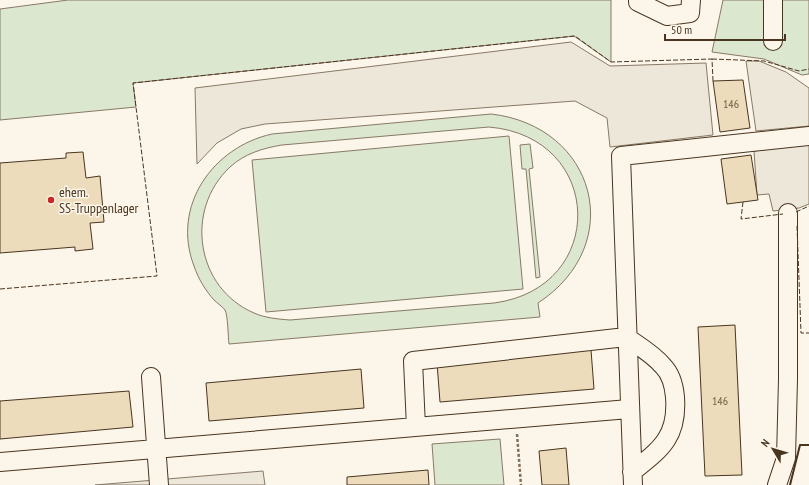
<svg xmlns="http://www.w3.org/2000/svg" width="809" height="485" viewBox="0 0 809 485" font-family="'PT Sans Narrow',sans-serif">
	<rect width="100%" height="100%" fill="#fbf6e9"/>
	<!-- green -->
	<path fill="#dce7d0" stroke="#887966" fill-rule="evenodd" d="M68,0h543v62l-37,-26 -441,47 3,24 -136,13v-111z
		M723,0h86v74l-7,1 -38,-16 -52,-7z
		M491,114c105,12 137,130 47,189l2,14 -311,27c-1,-8 -1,-28 -4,-34 -2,-3 -8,-7 -11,-10 -9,-10 -16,-22 -20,-34 -23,-60 19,-119 78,-132zM489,127c116,10 119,161 5,176l-204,17c-12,-1 -25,-2 -36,-7 -58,-25 -70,-103 -24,-146 14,-13 33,-19 52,-22z
		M509,136l14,153 -257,23 -14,-152z
		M530,144l3,24 -4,1 11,108 -4,1 -10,-109h-4l-2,-24z
		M500,439l4,46h-69l-3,-41z"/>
	<!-- parking -->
	<path fill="#ede7d9" stroke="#887966" d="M571,42l39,24 96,-3 7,72 -103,12 -3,-29 -32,-17 -310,23 -24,5 -24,14 -20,21 -2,-76z
		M746,61h13l27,11 23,16v38l-53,5z
		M809,144v60l-10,4 -26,3 -4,-17 -12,1 -3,-44z
		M263,471l2,14h-170z"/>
	<!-- building -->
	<path fill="#ecdcbc" stroke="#4a3520" d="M743,80l7,48 -30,4 -7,-51z
		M83,152l3,26 14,-2 4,46 -14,1 3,26 -18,2v-4l-75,6v-90l66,-5v-5z
		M751,155l7,45 -31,4 -6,-45z
		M735,325l7,150 -37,1 -7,-149z
		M591,350l3,39 -154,13 -3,-39z
		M361,369l3,39 -155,13 -3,-38z
		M129,391l4,36 -133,12v-38z
		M566,448l3,37h-27l-3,-34z
		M428,470l1,15h-82v-8z"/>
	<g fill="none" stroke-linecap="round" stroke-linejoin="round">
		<!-- minor casing -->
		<g stroke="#4a3520" stroke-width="20">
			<path id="minor" d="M638,0v2l29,14 23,-3 1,-13
				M773,0v41
				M151,377l8,108
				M416,427l-3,-66 213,-24c13,9 27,17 37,29 8,8 11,20 12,31 3,40 -14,52 -43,75
				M0,462l629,-53
				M633,485l-12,-329 188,-20
				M777,485l9,-27 2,-79v-166"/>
		</g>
		<!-- path -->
		<path stroke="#7f6f5c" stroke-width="2.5" stroke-dasharray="3 2" stroke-linecap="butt" d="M517,434l4,51"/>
		<!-- minor -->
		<use href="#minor" stroke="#fbf6e9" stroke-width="18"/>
		<!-- fence -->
		<path stroke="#4a3520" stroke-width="1" stroke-dasharray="5 2" stroke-linecap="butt" d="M712,59l52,2 35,10 10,-2
			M743,202l-2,17 42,-5
			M796,212l13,-6
			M797,226l4,107h8
			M0,289l157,-13 -24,-193 442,-47 36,26 101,-3 1,22
			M790,485l10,-40h9"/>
		<!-- wall -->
		<path stroke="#4a3520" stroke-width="2" d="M790,485l10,-40h9"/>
	</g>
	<!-- markers -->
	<circle fill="#c62828" stroke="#fbf6e9" stroke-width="1.5" cx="51" cy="200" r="4"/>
	<g text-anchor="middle" stroke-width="3" stroke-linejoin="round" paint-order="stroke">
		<!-- number labels -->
		<g font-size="12" fill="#725f47">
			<text x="731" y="108">146</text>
			<text x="720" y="405">146</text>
		</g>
		<!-- poi labels -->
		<g font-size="14" fill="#4a3520" stroke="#fbf6e9" text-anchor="start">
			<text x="59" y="197">ehem.<tspan x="59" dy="16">SS-Truppenlager</tspan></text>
		</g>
	</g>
	<!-- north arrow -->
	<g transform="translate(773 449) rotate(308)" stroke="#fbf6e9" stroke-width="3" paint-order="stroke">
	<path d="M0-3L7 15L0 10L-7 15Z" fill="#4a3520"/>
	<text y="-6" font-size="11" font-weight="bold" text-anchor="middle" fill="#4a3520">N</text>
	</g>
	<!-- scale -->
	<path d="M665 34v6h120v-6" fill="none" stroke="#4a3520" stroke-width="2"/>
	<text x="671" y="34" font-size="12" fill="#4a3520" stroke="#fbf6e9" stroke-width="3" paint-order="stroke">50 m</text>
</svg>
